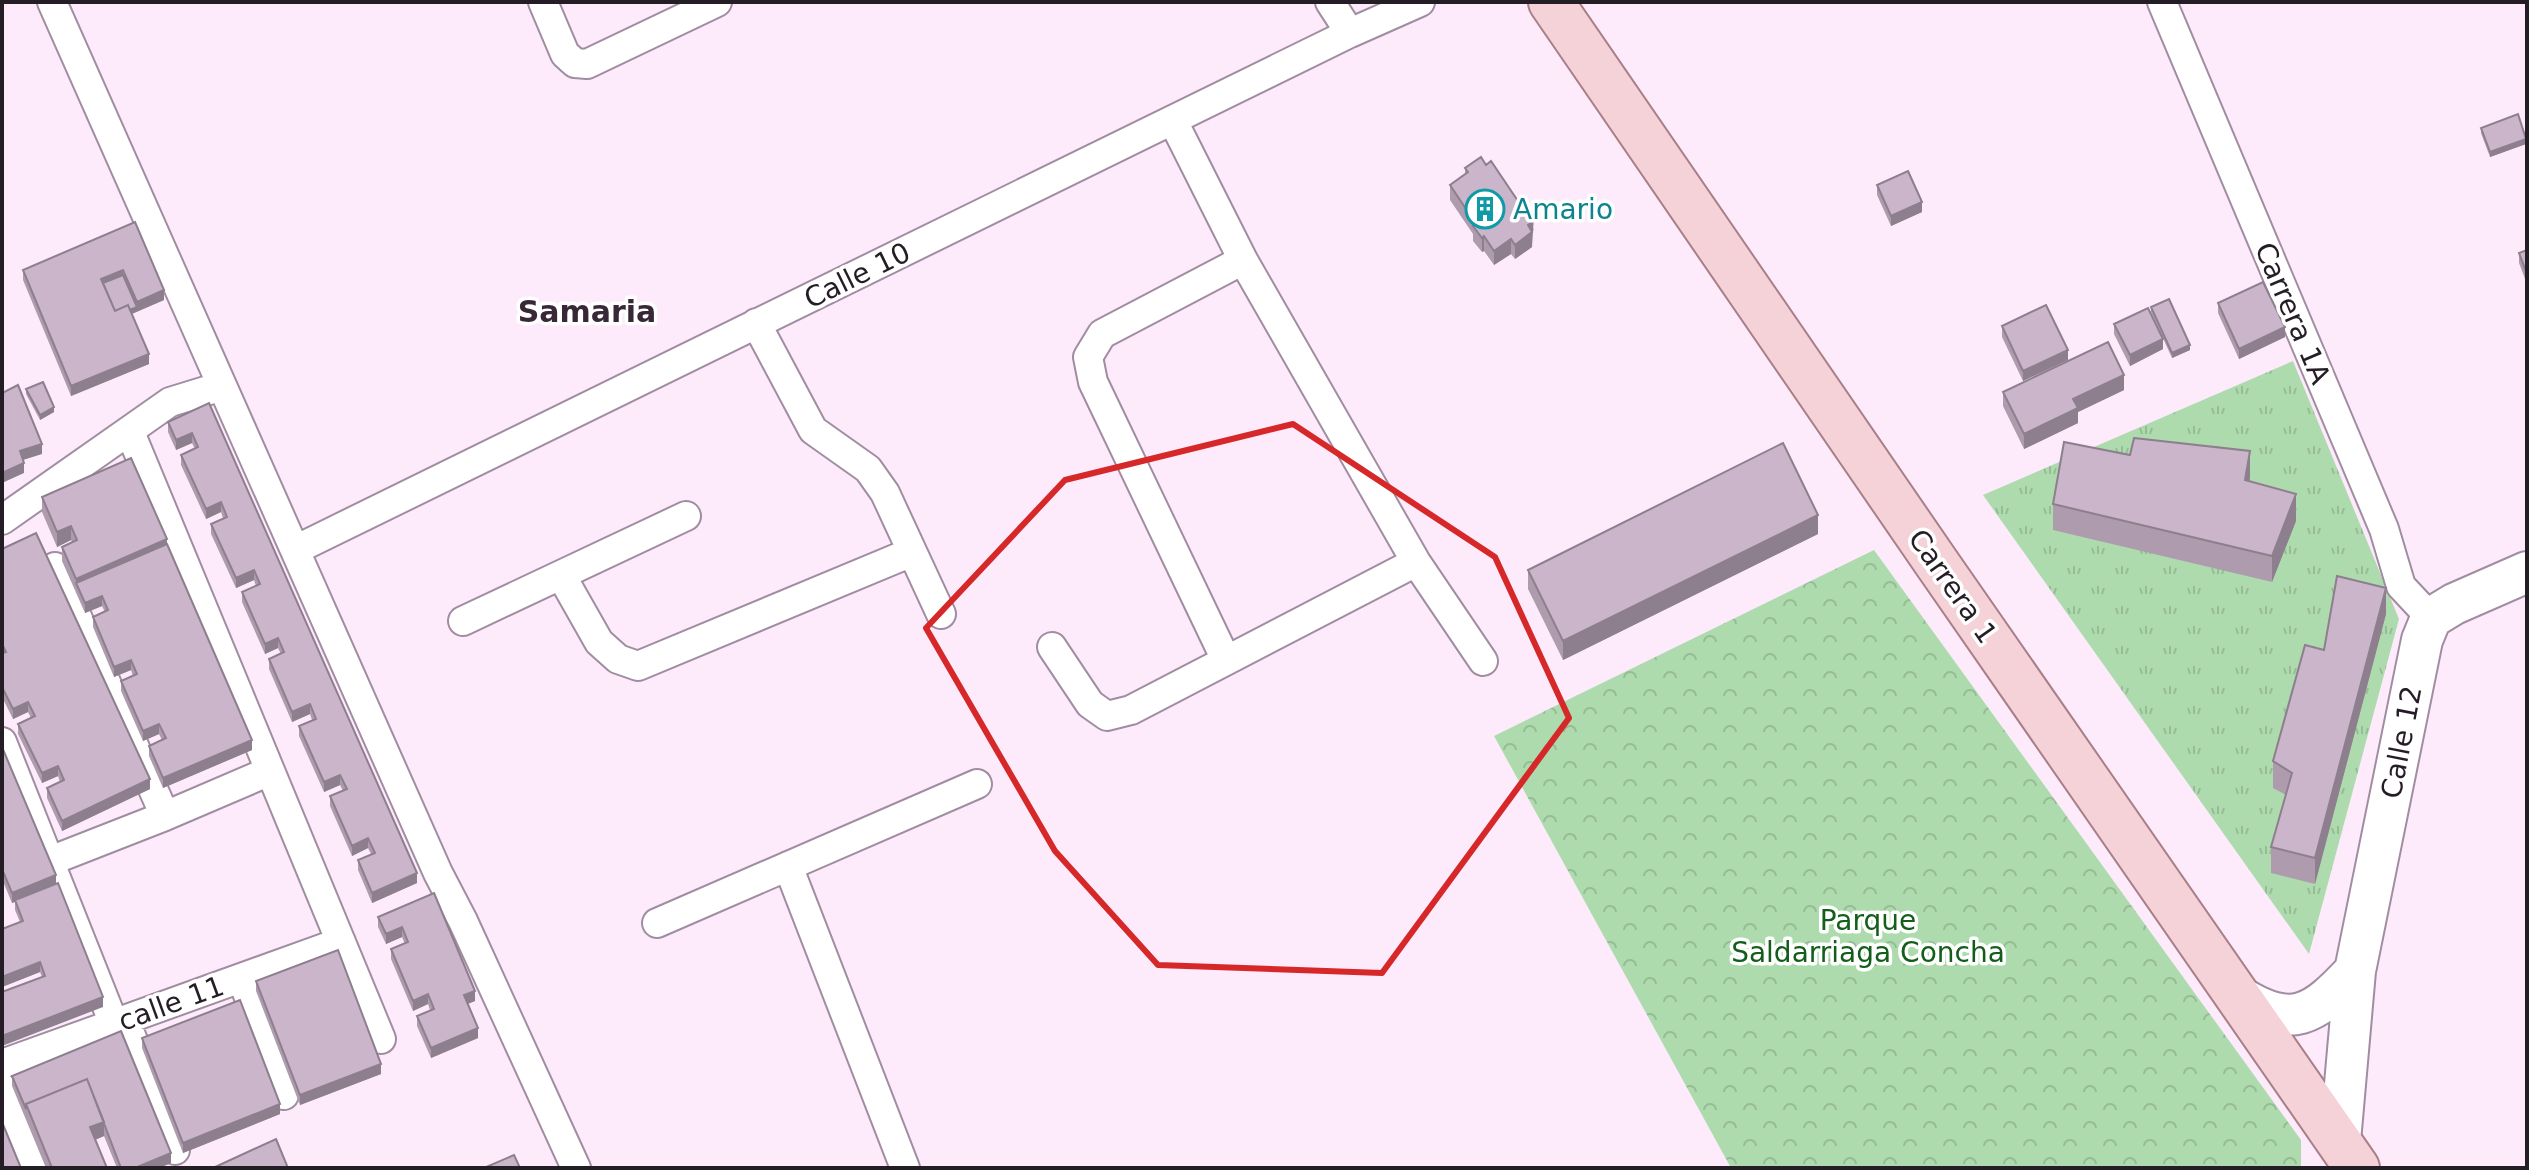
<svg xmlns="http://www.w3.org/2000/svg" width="2529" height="1170" viewBox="0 0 2529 1170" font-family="'DejaVu Sans',sans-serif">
	<defs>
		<pattern id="grass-tufts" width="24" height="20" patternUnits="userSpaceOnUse" patternTransform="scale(2)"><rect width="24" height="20" fill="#aedbad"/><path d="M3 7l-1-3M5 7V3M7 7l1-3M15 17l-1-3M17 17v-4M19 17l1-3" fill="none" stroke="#96bc95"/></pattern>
		<pattern id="park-crowns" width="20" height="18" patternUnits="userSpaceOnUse" patternTransform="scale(2)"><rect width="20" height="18" fill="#aedbad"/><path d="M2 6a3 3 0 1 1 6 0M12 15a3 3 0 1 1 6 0" fill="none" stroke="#96bc95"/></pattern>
	</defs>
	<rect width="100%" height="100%" fill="#fdebfc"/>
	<!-- grass -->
	<path fill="url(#grass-tufts)" d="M2293,361l106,258 -90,335 -326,-459z"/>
	<!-- park -->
	<path fill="url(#park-crowns)" d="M1874,550l427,590v28h-570l-237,-432z"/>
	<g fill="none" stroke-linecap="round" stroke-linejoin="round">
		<!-- street casing -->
		<g stroke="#a18da1" stroke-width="32">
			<path id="street" d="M52,2l386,871 25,48 113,247
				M543,2l22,52 10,9 12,1 130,-62
				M1330,2l20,31
				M2162,2l222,527 17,57 30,32
				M1173,121l70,139 173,302 67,99
				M756,323l57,107 55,39 17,24 56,121
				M130,432l251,607
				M2,520l168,-118 52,-16
				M295,550l1055,-517 70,-31
				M55,567l110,249
				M561,575l38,67 19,17 20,7 274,-114
				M463,621l223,-105
				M1052,647l38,57 17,12 24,-6 285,-148
				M1226,660l-133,-278 -5,-25 14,-23 141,-74
				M2,742l112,282
				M50,861l115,-45 105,-45
				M788,866l117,302
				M657,923l320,-139
				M242,978l42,117
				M125,1020l50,130
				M2,1064l339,-122
				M2,1088l33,80"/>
		</g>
		<!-- secondary casing -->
		<g stroke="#a18da1" stroke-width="44">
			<path id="secondary" d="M2237,995c55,36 77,20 118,-24
				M2340,1141l15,-170 67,-331 9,-22 23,-14 73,-32"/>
		</g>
		<!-- primary casing -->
		<g stroke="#a87f87" stroke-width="48">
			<path id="primary" d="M1551,2l385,560 421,606"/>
		</g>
		<!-- street -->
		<use href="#street" stroke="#fff" stroke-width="28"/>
		<!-- secondary -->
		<use href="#secondary" stroke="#fff" stroke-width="40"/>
		<!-- primary -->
		<use href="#primary" stroke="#f5d2d7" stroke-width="44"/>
	</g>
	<!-- wall -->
	<path fill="#ae9cae" d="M2481,128l45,16 -36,13 -9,-24z
		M1486,165l36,42 12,23 -2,1v16l-17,12 -4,-5 -17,11 -10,-14 -2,1 -9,-11v-7l-23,-34v-15l15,-11v-6z
		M1877,185l45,27 -31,14 -14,-31z
		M135,222l29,78 -32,14 17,50 -78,32 -48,-116v-10z
		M2527,250v34l-8,-21v-10z
		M2218,303l67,34 -46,22 -21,-46z
		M2151,307l39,43 -18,8 -21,-46z
		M2114,324l49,25 -33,17 -16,-32z
		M2002,326l66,34 -45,21 -21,-44z
		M26,389l28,23 -14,8 -14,-26z
		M2124,390l-46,22v11l-54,26 -21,-43v-14z
		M209,403l208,480 -45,20 -14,-33v-10l13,-6 -3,-6 -16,8 -22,-50v-10l13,-5 -3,-6 -16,7 -25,-56v-10l13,-6 -2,-6 -18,8 -23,-53v-10l12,-5 -3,-6 -13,6 -23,-52v-10l14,-6 -2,-6 -18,8 -25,-54v-10l12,-6 -2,-6 -15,7 -25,-54v-10l14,-6 -3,-6 -16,7 -8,-18v-10z
		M2250,477v4l46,40 -24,61 -219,-52v-26z
		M42,497l125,47 85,206 -89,38 -14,-32v-10l13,-6 -3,-6 -16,7 -22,-50v-10l12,-5 -2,-6 -17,7 -21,-50v-10l12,-5 -3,-6 -17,7 -23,-52v-14l10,-5 -1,-2 -14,7 -15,-35z
		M1818,534l-255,126 -35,-71v-19z
		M2,549l148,240 -88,42 -15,-33v-10l13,-6 -2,-6 -16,7 -24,-49v-10l13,-6 -3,-6 -15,7 -11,-22z
		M2386,614l-71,270 -44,-11v-26l15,-52 -13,-7v-27l51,-111z
		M2,747l54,137 47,123 -61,-30 -2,-5 -38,15v-58l18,-7 -5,-12v-8l-3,1 -10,-24z
		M434,893l41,108 -7,3 10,34 -47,20 -14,-32v-10l13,-6 -2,-6 -15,7 -22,-52v-10l14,-5 -3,-7 -16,7 -8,-17v-10z
		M256,981l125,93 -81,31 -44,-114z
		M142,1038l138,76 -97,39 -41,-105z
		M12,1076l159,87 -12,5h-42l-13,-32 -9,4 12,28h-61l-34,-82z"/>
	<!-- shaded-wall -->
	<path fill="#8d7f8d" d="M2526,139v5l-36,13v-5z
		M1922,202v10l-31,14v-10z
		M1534,215l-2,32 -17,12v-14l13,-20 1,-7z
		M1484,236v15l-2,1v-14z
		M1511,239v15l-17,11v-14z
		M123,270v10l-20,8 -2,-9z
		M164,290v10l-49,21v-5l22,-9v-5z
		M2285,327v10l-46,22v-10z
		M2163,339v10l-33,17v-11z
		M2190,345v5l-18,8v-5z
		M2068,350v10l-45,21v-10z
		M149,354v10l-78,32v-10z
		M2124,375v15l-46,22v11l-54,26v-15l49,-35z
		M54,407v5l-14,8v-5z
		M192,433v10l-16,7v-10z
		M42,444v10l-22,7v-10z
		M2250,451v26l-5,29v-26z
		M24,463v10l-22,10v-10z
		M2296,494v27l-24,61v-26z
		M221,502v10l-15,7v-10z
		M1818,515v19l-255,126v-19z
		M71,526v14l-14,7v-15z
		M167,539v15l-91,29v-4z
		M254,570v10l-18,8v-10z
		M2386,588v26l-71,270v-26z
		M102,596v10l-17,7v-10z
		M278,638v10l-13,6v-10z
		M131,660v10l-17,7v-10z
		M28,702v10l-15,7v-10z
		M310,704v10l-18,8v-10z
		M159,724v10l-16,7v-10z
		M252,740v10l-89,38v-10z
		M58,766v10l-16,7v-10z
		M340,775v10l-16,7v-10z
		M150,779v10l-88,42v-10z
		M368,838v10l-16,8v-10z
		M417,873v10l-45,20v-10z
		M56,875v10l-44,18v-10z
		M402,927v10l-16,7v-10z
		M40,962v10l-38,15v-10z
		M475,991v10l-11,4v-10z
		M428,994v10l-15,7v-10z
		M103,997v10l-101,39v-10z
		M478,1028v10l-47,20v-10z
		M381,1064v10l-81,31v-10z
		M280,1104v10l-97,39v-10z
		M104,1122v14l-14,6v-15z
		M171,1153v10l-12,5h-24z"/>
	<!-- building -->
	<path fill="#cab5ca" stroke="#8d7f8d" stroke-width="2" d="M2518,114l8,25 -36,13 -9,-24z
		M1481,157l5,8 5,-4 31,46 4,-2 8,10 -5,3 3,4 -4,3 4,7 -17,13 -4,-6 -17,12 -10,-15 -2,2 -9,-12 3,-2 -26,-39 18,-13 -3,-4z
		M1908,171l14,31 -31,14 -14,-31z
		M135,222l29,68 -27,12 -14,-32 -22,9 14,32 13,-6 21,49 -78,32 -48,-116z
		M2527,250v24l-8,-21z
		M123,275l14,32 -7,3 -2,-5 -13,6 -12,-28z
		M2263,282l22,45 -46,22 -21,-46z
		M2169,299l21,46 -18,8 -21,-46z
		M2046,305l22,45 -45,21 -21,-45z
		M2148,308l15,31 -33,16 -16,-31z
		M2108,342l16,33 -51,24 5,9 -54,26 -21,-42z
		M43,382l11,25 -14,8 -14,-26z
		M18,385l24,59 -22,7 4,12 -22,10v-80z
		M209,403l208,470 -45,20 -14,-33 17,-7 -7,-15 -16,8 -22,-50 17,-7 -7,-14 -16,7 -25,-56 17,-7 -6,-15 -18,8 -23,-53 15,-7 -6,-14 -13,6 -23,-52 18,-8 -6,-14 -18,8 -25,-54 16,-7 -6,-15 -15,7 -25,-54 17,-8 -6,-14 -16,7 -8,-18z
		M2134,438l116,13 -5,29 51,14 -24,62 -219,-52 11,-62 66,13z
		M1783,443l35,72 -255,126 -35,-71z
		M131,458l36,81 -91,40 -14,-32 15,-7 -6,-14 -14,6 -15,-35z
		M36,533l114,246 -88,42 -15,-33 17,-8 -6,-14 -16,7 -24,-49 17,-8 -7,-14 -15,7 -11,-22v-34l4,-1 -4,-8v-95z
		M167,544l85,196 -89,38 -14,-32 17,-8 -7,-14 -16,7 -22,-50 16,-7 -6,-14 -17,7 -21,-50 15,-7 -6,-14 -17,7 -9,-20z
		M2337,576l49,12 -71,270 -44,-11 21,-74 -19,-12 32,-116 19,5z
		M2,747l54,128 -44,18 -10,-24z
		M58,883l45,114 -101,39v-44l43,-16 -5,-14 -38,15v-48l21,-8 -8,-21z
		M434,893l41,98 -11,4 14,33 -47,20 -14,-32 17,-7 -6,-15 -15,7 -22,-52 17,-7 -6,-15 -16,7 -8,-17z
		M338,950l43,114 -81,31 -44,-114z
		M240,1000l40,104 -97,39 -41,-105z
		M121,1031l50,122 -36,15h-14l-34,-89 -61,25v5l-14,-33z
		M87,1079l17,43 -14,5 17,41h-55l-26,-64z
		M2,1122l19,46h-19z
		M276,1139l12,29h-75z
		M514,1155l6,13h-36z"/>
	<!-- marked area -->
	<path fill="none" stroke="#d62828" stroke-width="6" stroke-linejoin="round" d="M1293,424l202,133 74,161 -187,255 -224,-8 -103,-114 -129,-223 139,-148z"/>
	<!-- icons -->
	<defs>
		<g id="building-ring" transform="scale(2)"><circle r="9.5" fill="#fff" stroke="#0f9aa8" stroke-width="1.5"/><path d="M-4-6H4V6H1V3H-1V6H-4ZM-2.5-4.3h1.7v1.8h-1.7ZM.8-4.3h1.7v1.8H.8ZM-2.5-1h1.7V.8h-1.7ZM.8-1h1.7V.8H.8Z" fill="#0f9aa8"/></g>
	</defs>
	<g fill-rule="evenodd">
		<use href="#building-ring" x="1485" y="209"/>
	</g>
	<g text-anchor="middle" stroke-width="7" stroke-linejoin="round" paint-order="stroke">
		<!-- culture labels -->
		<g font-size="28" fill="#0d838f" stroke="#fff" text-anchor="start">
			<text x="1513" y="219">Amario</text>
		</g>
		<!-- street labels -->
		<g font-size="28" fill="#251d25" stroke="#fff">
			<text transform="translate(857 275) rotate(-26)" y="10">Calle 10</text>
			<text transform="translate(2293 313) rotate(67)" y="10">Carrera 1A</text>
			<text transform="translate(1953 586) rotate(55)" y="10">Carrera 1</text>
			<text transform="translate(2401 742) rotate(-79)" y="10">Calle 12</text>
			<text transform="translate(171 1003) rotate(-20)" y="10">calle 11</text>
		</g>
		<!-- park labels -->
		<g font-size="28" fill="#135e1a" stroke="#fff">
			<text x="1868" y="930">Parque<tspan x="1868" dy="32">Saldarriaga Concha</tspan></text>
		</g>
		<!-- neighbourhood labels -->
		<g font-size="30" font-weight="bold" fill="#372737" stroke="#fff">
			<text x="587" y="322">Samaria</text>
		</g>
	</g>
	<!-- border -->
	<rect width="2529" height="1170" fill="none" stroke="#251d25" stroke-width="8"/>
</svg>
